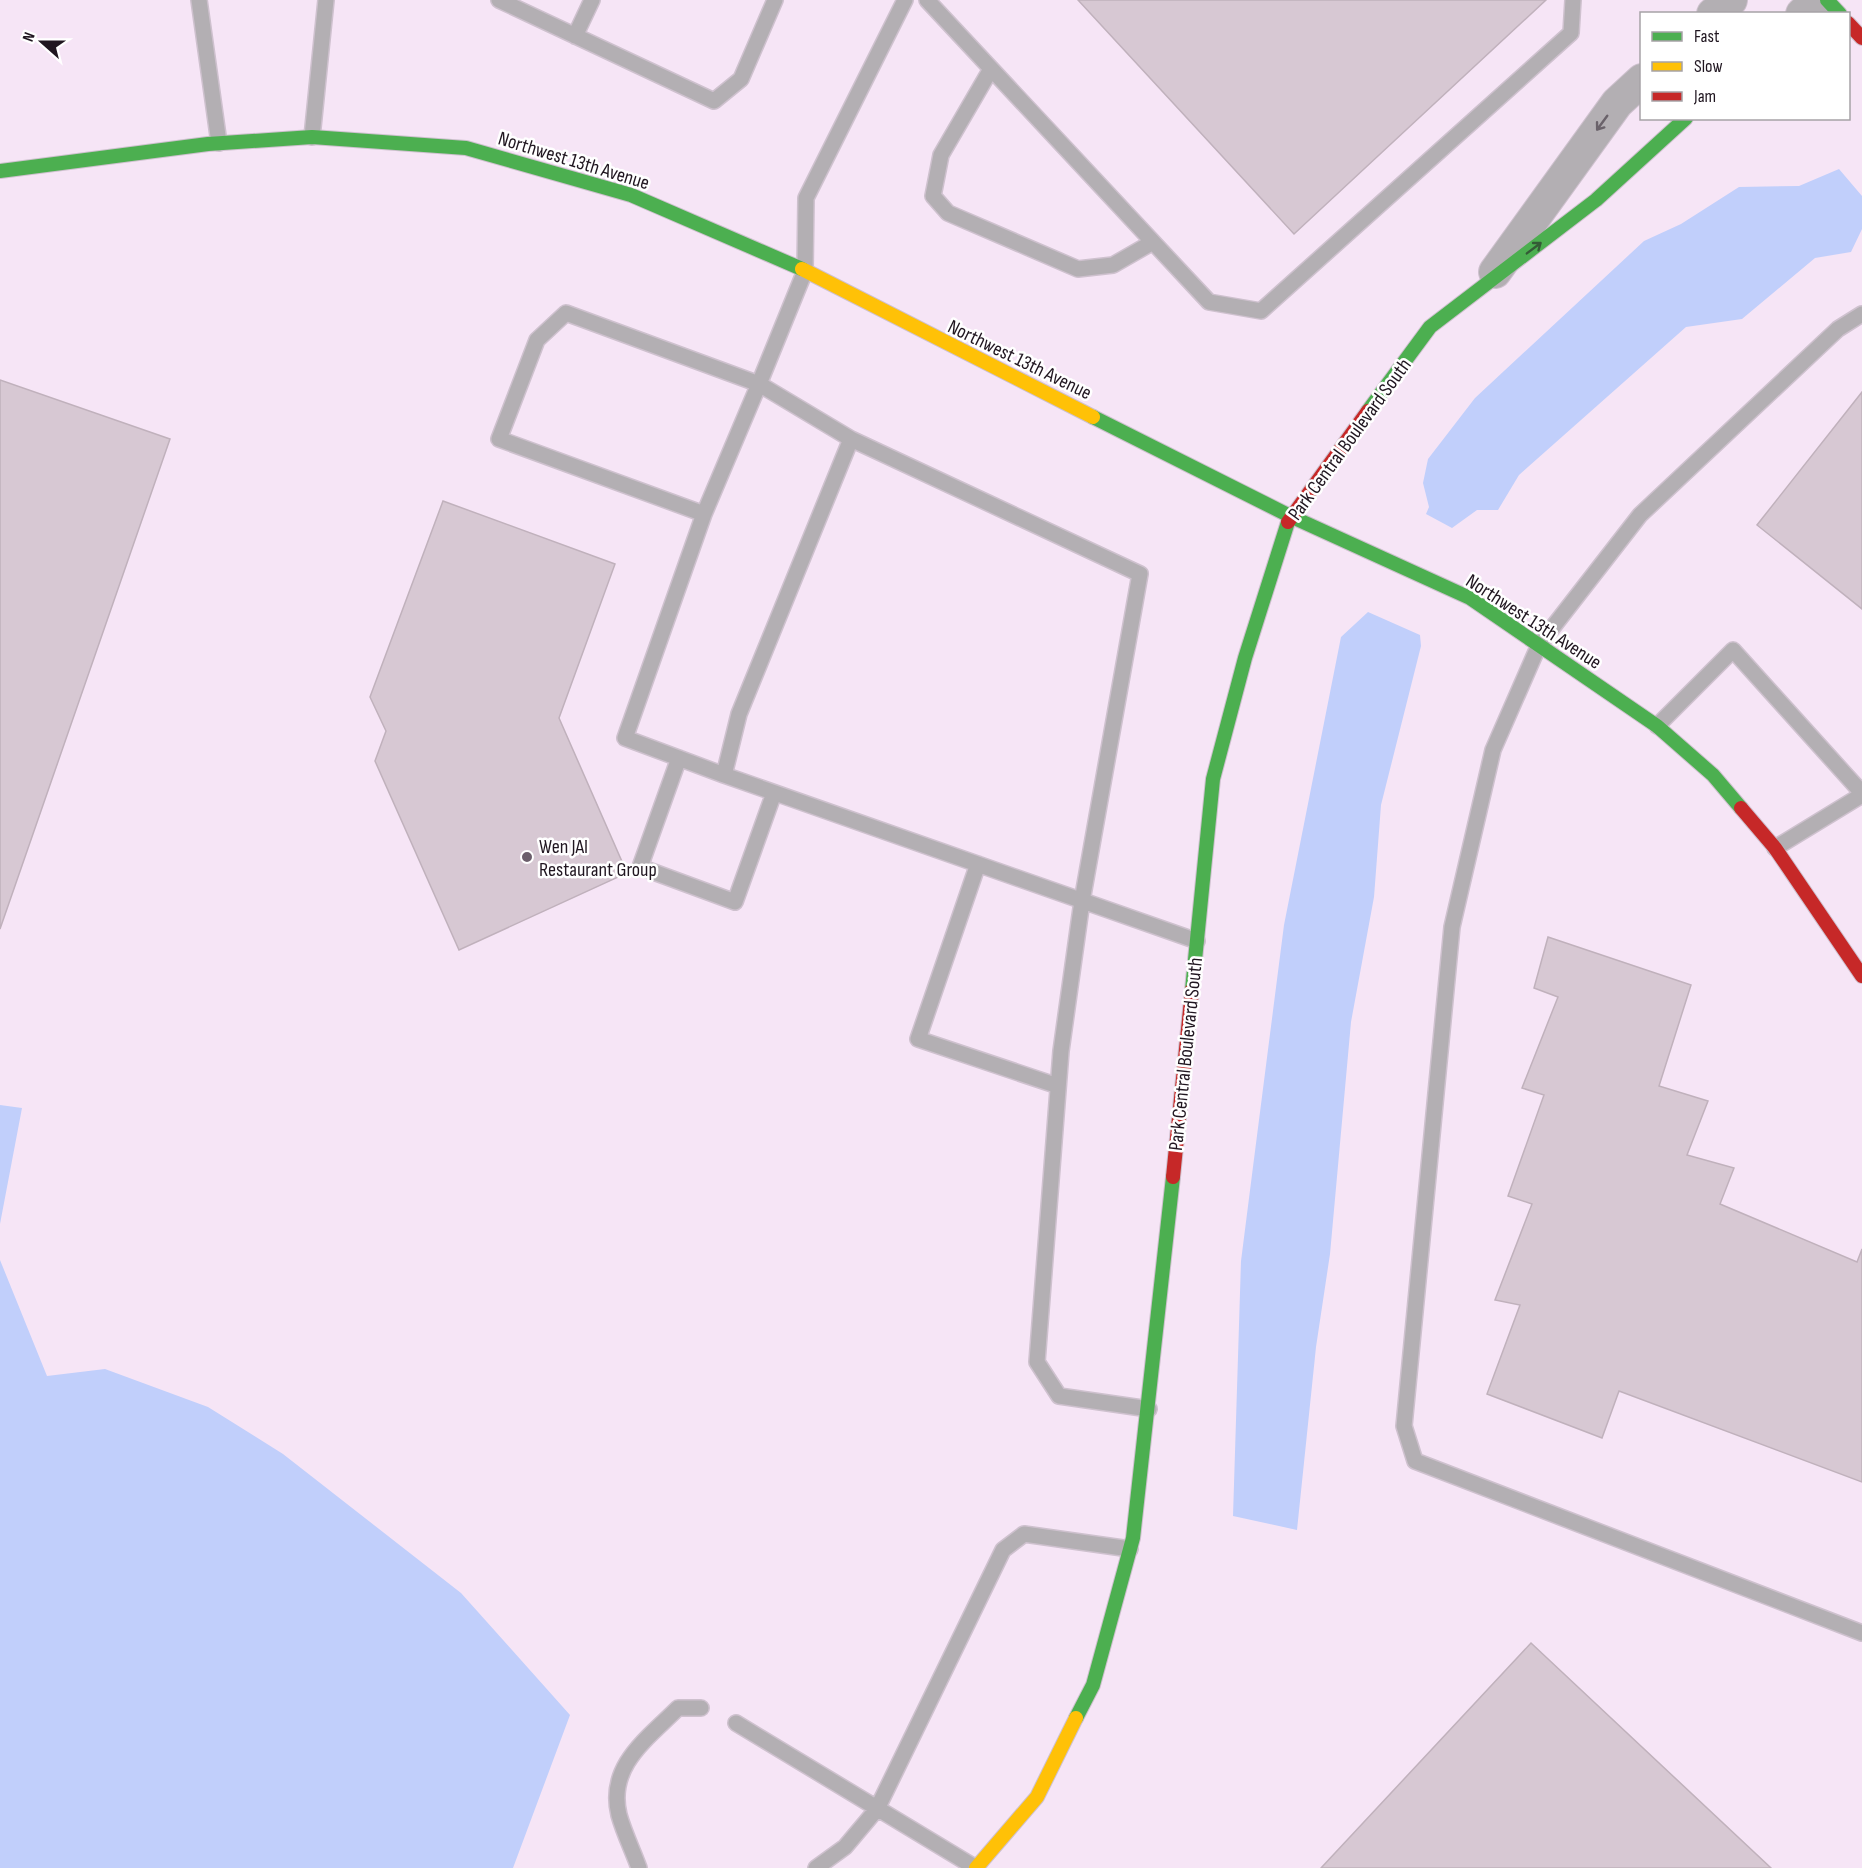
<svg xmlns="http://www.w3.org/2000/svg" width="1862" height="1868" viewBox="0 0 1862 1868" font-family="'Sofia Sans Condensed',sans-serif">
	<rect width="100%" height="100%" fill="#f6e5f6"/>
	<!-- water -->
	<path fill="#c1cffb" d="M1839,169l23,27v33l-11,23 -36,6 -73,61 -56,8 -167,148 -21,35h-21l-25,18 -26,-14 3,-7 -6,-24 5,-24 47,-61 169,-157 37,-17 58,-37 60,-1z
		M1368,612l52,23 1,11 -40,159 -7,92 -23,125 -21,232 -14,93 -19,183 -64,-14 8,-255 13,-102 30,-234 57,-288z
		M0,1105l22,3 -22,116z
		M0,1260l47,116 58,-7 103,38 75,47 178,139 109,122 -57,153h-513z"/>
	<!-- building -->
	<path fill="#d7c8d3" stroke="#c0b1bc" stroke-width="1.5" d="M1078,0h468l-252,234z
		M0,380l170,59 -170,490z
		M1862,392v217l-105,-84z
		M443,501l172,63 -56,154 68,155 -168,77 -84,-189 11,-30 -16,-34z
		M1548,937l143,48 -32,101 49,15 -21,54 47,13 -14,36 137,58 5,-13v233l-243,-91 -17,47 -115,-44 33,-89 -25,-5 37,-96 -24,-8 36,-101 -22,-7 36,-91 -24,-9z
		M1531,1643l240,225h-450z"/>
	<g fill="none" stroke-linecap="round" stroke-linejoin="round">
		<!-- lane casing -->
		<g stroke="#cec1ce" stroke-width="18">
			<path id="lane" d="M199,0l20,143
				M499,0l215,101 27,-22 34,-79
				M905,0l-99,198 -1,73 -46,113 92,55 -112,275 -15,61 473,166
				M927,0l282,302 52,9 310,-278 2,-33
				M575,36l17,-36
				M991,69l-50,86 -8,41 15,17 130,56 35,-4 40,-23
				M312,137l14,-137
				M566,313l193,71 -55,130 -205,-75 38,-99z
				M1862,314l-24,15 -198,186 -101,130 -46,105 -41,177 -48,499 11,35 447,172
				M851,439l289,135 -58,327 -21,150 -24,311 22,34 90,13
				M704,514l-79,224 99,37
				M1657,726l76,-76 129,143
				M679,758l-39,109 95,35 39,-109
				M1775,848l87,-53
				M978,864l-60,175 140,47
				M736,1723l240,145
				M639,1868c-6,-17 -15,-35 -20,-53 -12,-49 28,-76 59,-107h23
				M816,1868l29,-21 32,-38 126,-259 21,-16 106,15"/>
		</g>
		<!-- street casing -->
		<g stroke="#cec1ce" stroke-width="34">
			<path id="street" d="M1713,14l18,-14
				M1802,14l15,-14
				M1495,272l122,-169 25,-23"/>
		</g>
		<!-- fast casing -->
		<g stroke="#cec1ce" stroke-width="16">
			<path id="fast" d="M1827,0l13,14
				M0,171l208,-27 104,-7 154,11 165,47 171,74
				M1368,411l62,-84 166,-127 90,-82
				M1093,417l197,99 180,82 187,128 56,49 28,33
				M1192,990l21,-211 32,-121 43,-136
				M1076,1718l17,-33 40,-147 40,-361"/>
		</g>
		<!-- slow casing -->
		<g stroke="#cec1ce" stroke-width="16">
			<path id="slow" d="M802,269l291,148
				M976,1868l61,-71 39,-79"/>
		</g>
		<!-- jam casing -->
		<g stroke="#cec1ce" stroke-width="16">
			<path id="jam" d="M1848,23l14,15
				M1288,522l80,-111
				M1741,808l34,40 87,128
				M1173,1177l19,-187"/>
		</g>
		<!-- lane -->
		<use href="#lane" stroke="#b3afb3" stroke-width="15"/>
		<!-- street -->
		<use href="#street" stroke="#b3afb3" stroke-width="32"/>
		<!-- fast -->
		<use href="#fast" stroke="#4caf50" stroke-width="14"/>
		<!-- slow -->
		<use href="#slow" stroke="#ffc107" stroke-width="14"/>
		<!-- jam -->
		<use href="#jam" stroke="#c62828" stroke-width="14"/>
	</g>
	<!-- one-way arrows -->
	<defs><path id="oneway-shaft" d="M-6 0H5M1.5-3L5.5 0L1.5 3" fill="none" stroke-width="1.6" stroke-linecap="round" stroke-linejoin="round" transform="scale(1.5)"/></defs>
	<use stroke="#6a626a" href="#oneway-shaft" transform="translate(1602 123) rotate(126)"/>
	<use stroke="#345b36" href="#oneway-shaft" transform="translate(1534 248) rotate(-37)"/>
	<!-- markers -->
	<circle fill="#6b5e6b" stroke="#fff" stroke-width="2" cx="527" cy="857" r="6"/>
	<g text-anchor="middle" stroke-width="5" stroke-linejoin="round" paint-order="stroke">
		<!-- street labels -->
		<g font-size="20" fill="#201620" stroke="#fff">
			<text transform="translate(574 160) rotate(17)" y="7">Northwest 13th Avenue</text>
			<text transform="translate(1020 359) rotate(26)" y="7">Northwest 13th Avenue</text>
			<text transform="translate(1349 439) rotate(-54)" y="7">Park Central Boulevard South</text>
			<text transform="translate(1534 621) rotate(33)" y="7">Northwest 13th Avenue</text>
			<text transform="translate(1185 1054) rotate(-84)" y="7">Park Central Boulevard South</text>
		</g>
		<!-- poi labels -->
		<g font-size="20" fill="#201620" stroke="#fff" text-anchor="start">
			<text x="539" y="853">Wen JAI<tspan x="539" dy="23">Restaurant Group</tspan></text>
		</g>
	</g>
	<!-- legend -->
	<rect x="1640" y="12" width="210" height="108" fill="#ffffff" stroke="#a6a2a6" stroke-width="1.5"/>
	<rect x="1652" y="32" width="30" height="9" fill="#4caf50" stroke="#a6a2a6" stroke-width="1.5"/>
	<text x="1694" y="42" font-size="18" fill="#201620">Fast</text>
	<rect x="1652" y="62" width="30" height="9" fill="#ffc107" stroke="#a6a2a6" stroke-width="1.5"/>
	<text x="1694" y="72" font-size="18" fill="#201620">Slow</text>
	<rect x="1652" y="92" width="30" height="9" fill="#c62828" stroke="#a6a2a6" stroke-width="1.5"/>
	<text x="1694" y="102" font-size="18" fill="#201620">Jam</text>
	<!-- north arrow -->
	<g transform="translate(42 42) rotate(291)" stroke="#ffffff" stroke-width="4.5" paint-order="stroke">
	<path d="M0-4.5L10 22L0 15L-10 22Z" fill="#201620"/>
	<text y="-9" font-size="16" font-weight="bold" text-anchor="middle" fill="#201620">N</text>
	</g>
</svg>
